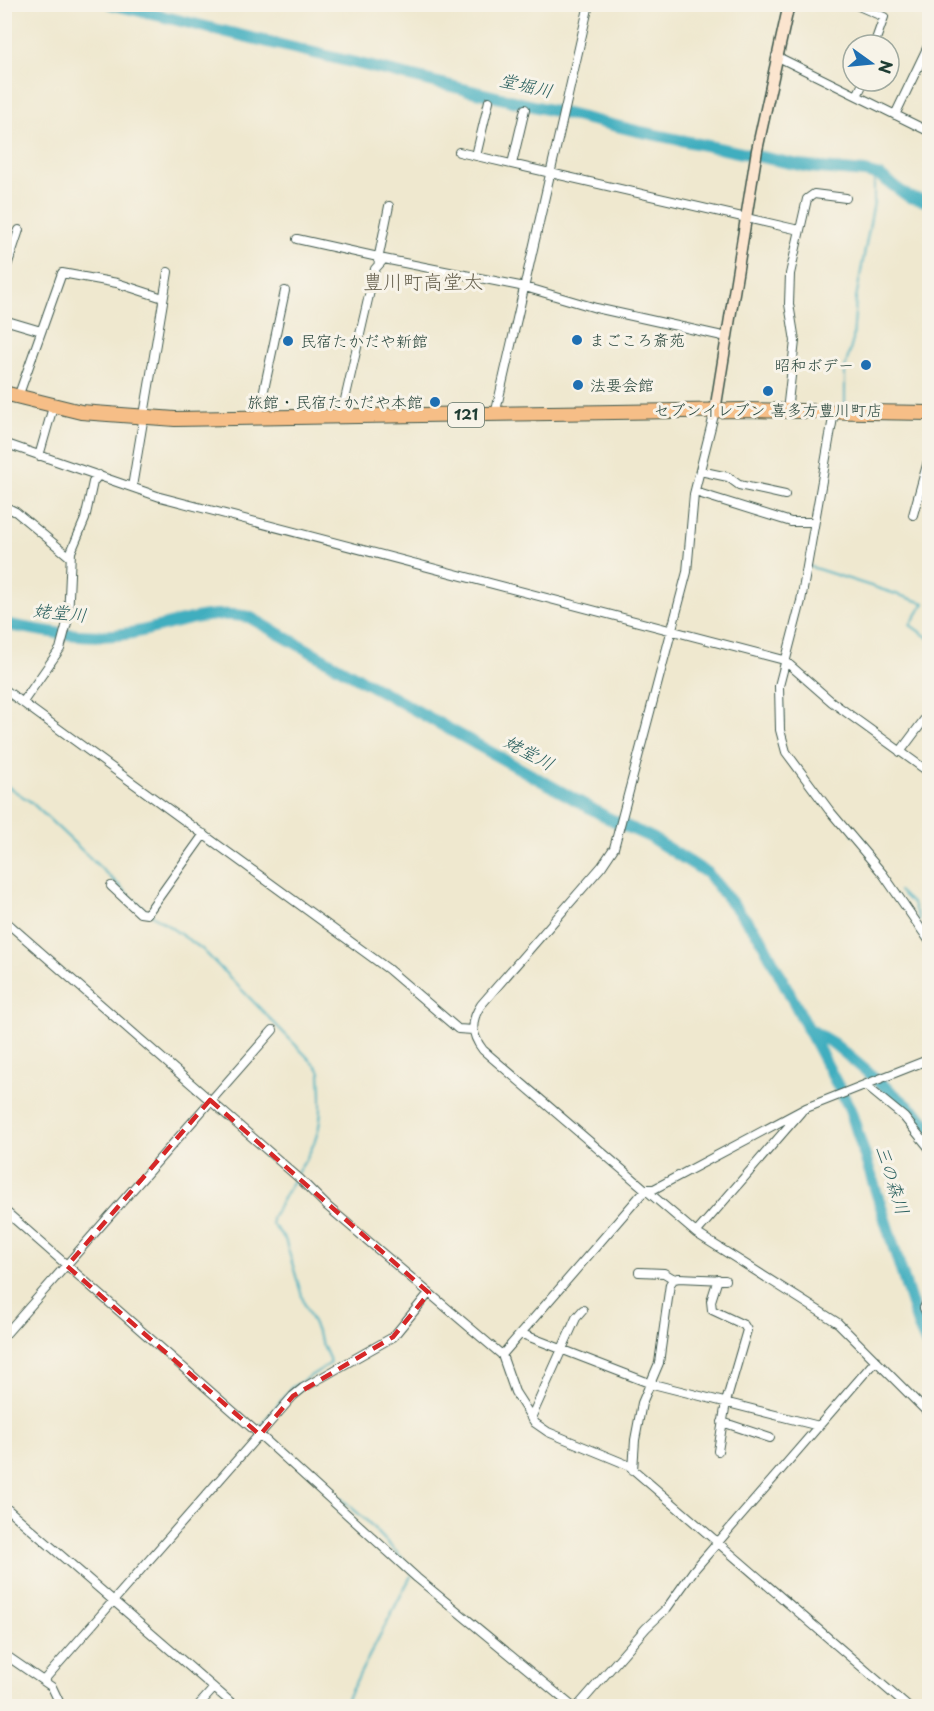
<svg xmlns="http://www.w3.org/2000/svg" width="934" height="1711" viewBox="0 0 934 1711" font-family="'Playpen Sans','Klee One',sans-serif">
	<rect width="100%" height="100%" fill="#f7f3e8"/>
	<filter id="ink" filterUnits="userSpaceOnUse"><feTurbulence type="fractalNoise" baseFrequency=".0167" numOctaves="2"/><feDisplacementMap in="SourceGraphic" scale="12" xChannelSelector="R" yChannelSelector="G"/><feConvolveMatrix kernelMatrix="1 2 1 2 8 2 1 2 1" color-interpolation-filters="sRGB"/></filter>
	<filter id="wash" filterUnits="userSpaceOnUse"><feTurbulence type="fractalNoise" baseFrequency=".008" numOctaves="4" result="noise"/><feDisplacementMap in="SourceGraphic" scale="24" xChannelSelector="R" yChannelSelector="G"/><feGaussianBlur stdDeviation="1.35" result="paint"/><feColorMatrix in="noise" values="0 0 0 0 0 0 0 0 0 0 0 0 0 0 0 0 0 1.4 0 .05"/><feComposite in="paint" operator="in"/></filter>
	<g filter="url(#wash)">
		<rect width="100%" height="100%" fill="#efe8cf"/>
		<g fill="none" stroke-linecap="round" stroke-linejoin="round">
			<!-- stream -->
			<path stroke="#41aebf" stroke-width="2" d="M845,405v-37l8,-28 3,-42 18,-96v-27
				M808,566l116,37 -14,22 20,14
				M785,678l3,-11
				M782,695l2,27
				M4,784l27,18 115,109
				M852,833l11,5 6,13
				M899,891l14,13 6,16
				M151,914l51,35 115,118 3,5c2,44 4,63 -23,101
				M260,1427l31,-39 40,-25 -27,-60 -19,-64 -13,-15v-6l23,-41
				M265,1432l103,90 46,49
				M343,1706l68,-130"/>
			<!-- river -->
			<path stroke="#41aebf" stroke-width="12" d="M111,4l526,127 172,36 56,5 15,4 29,21 21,5
				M4,624c43,8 85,16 128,9 42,-8 74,-24 117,-16l359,201 42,19 57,36 53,64 90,172 69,218 11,24
				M807,1028l27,16 87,73 9,11"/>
		</g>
	</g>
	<g filter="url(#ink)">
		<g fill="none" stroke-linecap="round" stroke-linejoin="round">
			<!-- street casing -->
			<g stroke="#3e574b" stroke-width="10">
				<path id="street" d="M854,4l30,13 -10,28
					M776,56l154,76
					M857,96l7,-15
					M895,115l35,-73
					M459,152l340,78
					M476,156l13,-55
					M512,164l13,-55
					M297,239l81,18
					M378,260l11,-54
					M4,275l15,-45
					M4,320l37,11
					M18,397l44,-124 55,10 46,15
					M715,411l-21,83 -7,78 -73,276 -12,18 -121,139c-11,16 -10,30 2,45l213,183 142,90 92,92
					M787,411l8,-70 -6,-37 1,-30 17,-75 7,-5 32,4
					M834,412l-33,189 -22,85 1,44 6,22 43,58 54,64 47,68
					M495,415l94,-411
					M341,417l34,-148 9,-10 141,28 71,21 131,29
					M258,418l27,-127
					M4,443l156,54 624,163 48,42 98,71
					M39,456l14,-49
					M700,471l28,6 11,8 46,10
					M132,487l36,-215
					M695,492l96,30h23
					M4,506l12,6 54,45
					M913,515l17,-61
					M4,689l384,280 70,60 15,1
					M23,702l37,-53 8,-30 3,-67 14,-33 8,-37 6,-7
					M900,752l30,-40
					M111,886l29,27 7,1 57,-80
					M4,920l296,259 27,27 175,149 13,37 20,31 13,9 80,33 279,241
					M865,1085l39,32 26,32
					M4,1210l256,225 157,143 155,128
					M696,1233l105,-121
					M639,1272l25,1 10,6
					M930,1296l-6,12 6,13
					M522,1334l127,49 170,43
					M4,1336l269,-306
					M502,1355l144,-166h8l152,-81 124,-49
					M531,1418l45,-100 7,-8
					M722,1422l48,16
					M718,1451l8,-49 21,-72 -3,-5 -32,-15 -1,-9 7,-22
					M633,1470l2,-30 7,-37 17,-40 11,-79 4,-5 5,-1 46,2
					M4,1506l231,200
					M4,1654l48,33 9,19
					M44,1680l249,-284 10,-8 90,-51 36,-44
					M198,1706l16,-18
					M578,1706l68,-78 21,-20 27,-38 182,-210"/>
			</g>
			<!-- secondary casing -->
			<g stroke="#3e574b" stroke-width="13">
				<path id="secondary" d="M715,411l42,-261 32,-146"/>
			</g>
			<!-- highway casing -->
			<g stroke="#3e574b" stroke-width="16">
				<path id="highway" d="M4,393l77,19 94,7 570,-9 185,3"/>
			</g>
			<!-- street -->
			<use href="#street" stroke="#fff" stroke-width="8"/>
			<!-- secondary -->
			<use href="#secondary" stroke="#fbe5cf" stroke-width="10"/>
			<!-- highway -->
			<use href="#highway" stroke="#f6be87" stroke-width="14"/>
		</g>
	</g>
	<!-- marked area -->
	<path fill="none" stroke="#d62828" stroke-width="4.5" stroke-dasharray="12 8" stroke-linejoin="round" d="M210,1100l219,193 -36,44 -100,59 -33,39 -193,-169z"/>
	<!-- markers -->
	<g fill="#1f6fb2" stroke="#f7f3e8" stroke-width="2">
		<circle cx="577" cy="340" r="6"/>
		<circle cx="288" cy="341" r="6"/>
		<circle cx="866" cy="365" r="6"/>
		<circle cx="578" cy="385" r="6"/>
		<circle cx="768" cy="391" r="6"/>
		<circle cx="435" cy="402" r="6"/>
	</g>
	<g text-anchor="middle" stroke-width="6" stroke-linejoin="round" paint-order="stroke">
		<!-- shield labels -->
		<rect fill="#f7f3e8" stroke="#60746a" stroke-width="1.5" x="448" y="403" width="36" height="24" rx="4.5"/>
		<g font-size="15" font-weight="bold" fill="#1f3d34">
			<text x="466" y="420">121</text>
		</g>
		<!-- poi labels -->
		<g font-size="16" fill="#1f3d34" stroke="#f7f3e8" text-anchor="start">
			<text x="589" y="346">まごころ斎苑</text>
			<text x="300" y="347">民宿たかだや新館</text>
			<text x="854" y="371" text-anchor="end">昭和ボデー</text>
			<text x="590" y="391">法要会館</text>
			<text x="423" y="408" text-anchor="end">旅館・民宿たかだや本館</text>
			<text x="768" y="416" text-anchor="middle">セブンイレブン 喜多方豊川町店</text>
		</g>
		<!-- water labels -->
		<g font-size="18" font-style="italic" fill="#295f5e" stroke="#f7f3e8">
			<text transform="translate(526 86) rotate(13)" y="6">堂堀川</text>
			<text transform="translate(60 613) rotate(6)" y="6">姥堂川</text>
			<text transform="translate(529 753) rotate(29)" y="6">姥堂川</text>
			<text transform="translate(892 1180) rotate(72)" y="6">三の森川</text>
		</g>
		<!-- quarter labels -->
		<g font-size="20" fill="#696351" stroke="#f7f3e8">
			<text x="423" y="289">豊川町高堂太</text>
		</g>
	</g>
	<!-- margin -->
	<rect width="934" height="1711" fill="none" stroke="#f7f3e8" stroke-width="24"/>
	<!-- north arrow -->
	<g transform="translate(871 63) rotate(105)"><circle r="28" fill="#f7f3e8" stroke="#a1aaa0" stroke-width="1.5"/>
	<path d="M0-4.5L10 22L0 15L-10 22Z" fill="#1f6fb2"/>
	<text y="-9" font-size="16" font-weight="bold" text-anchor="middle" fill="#1f3d34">N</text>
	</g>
</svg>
